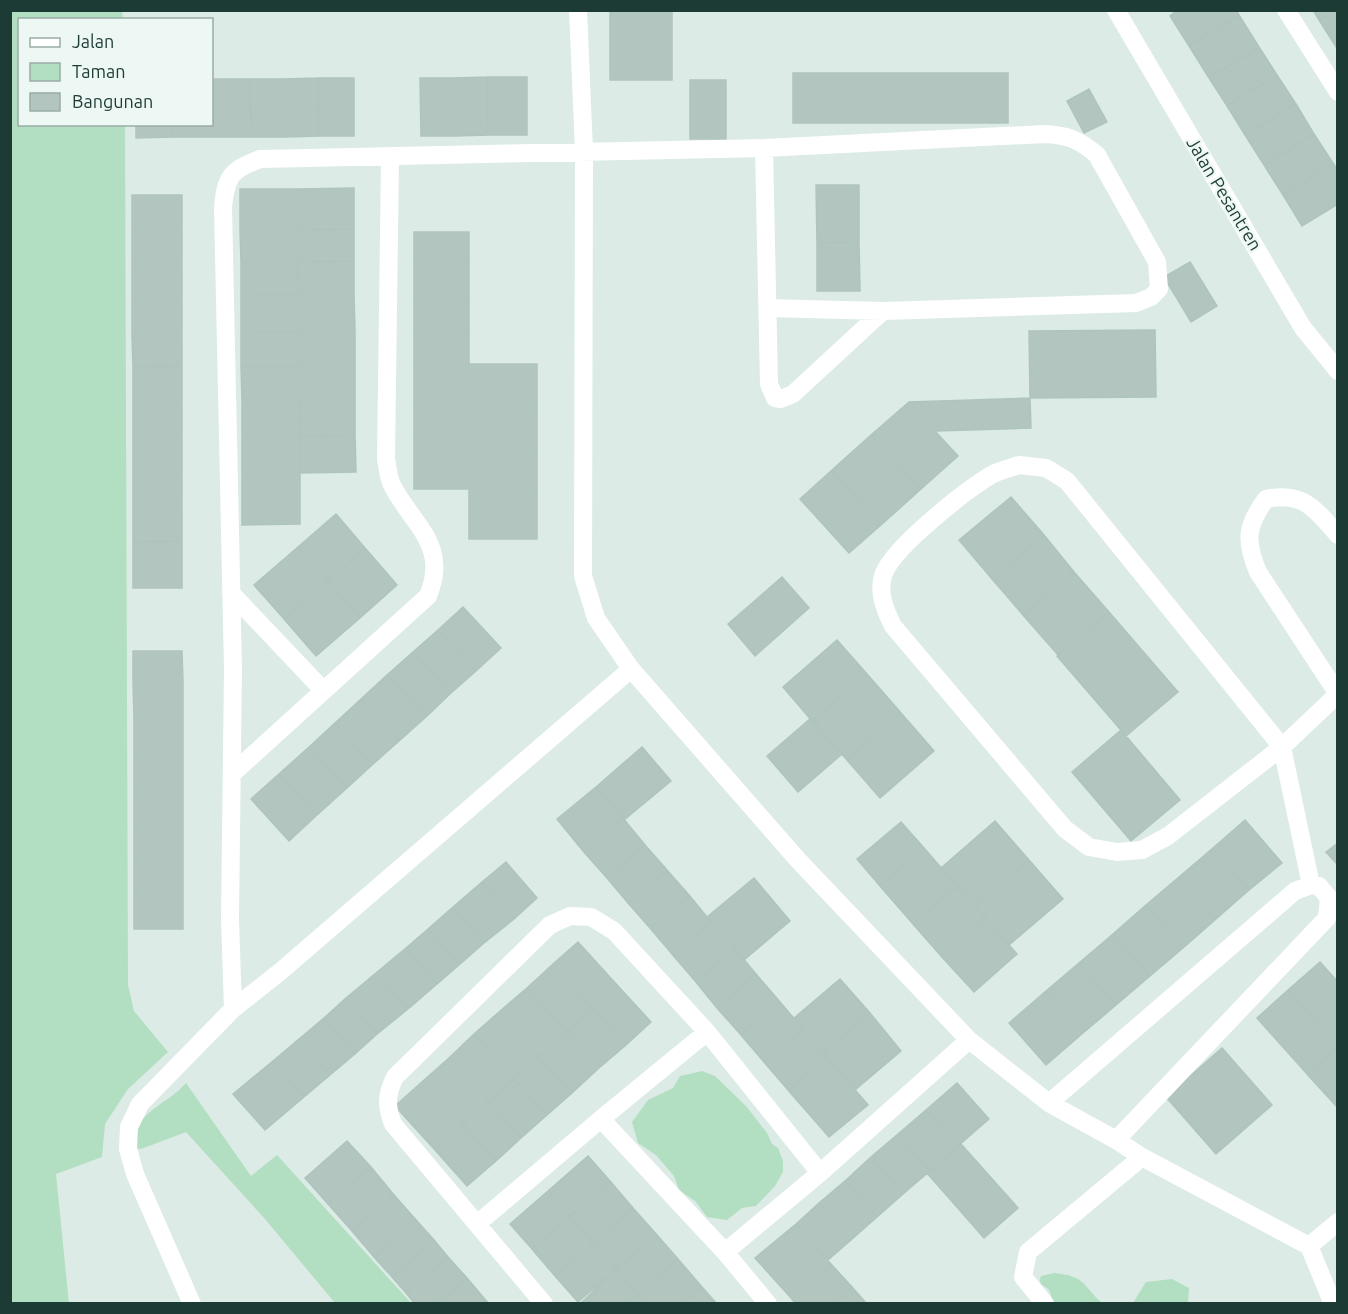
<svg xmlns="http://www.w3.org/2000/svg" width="1348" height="1314" viewBox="0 0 1348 1314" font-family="Ubuntu,sans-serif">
	<rect width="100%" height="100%" fill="#dcebe5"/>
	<!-- green -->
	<path fill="#b2dfc1" d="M10,11h112l1,8 -103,1v104l105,1 3,860 6,26 34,41 -40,37 -23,35 -3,33 -46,17 13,130 -59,-1z
		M702,1071l13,5 31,30 21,27 5,11 6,4 5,13v11l-8,14 -19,20 -14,2 -15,12 -20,-3 -12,-16 -16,-11 -5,-14 -18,-21 -18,-12 -6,-21 16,-22 25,-12 7,-12z
		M186,1083l65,93 26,-21 134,148h-76l-70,-84 -79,-87 -45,17 -7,-1c0,-38 31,-41 52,-65z
		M1054,1273c32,3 28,12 48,30h-49c-1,-3 -2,-9 -4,-13 -6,-6 -11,-4 -8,-14z
		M1172,1279l17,9 -1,15h-55l13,-21z"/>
	<!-- building -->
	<path fill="#b2c5be" stroke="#aec5bd" stroke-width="1.5" d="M1178,10h58l3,5 -50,31 -19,-30z
		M1313,10h22l-16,10z
		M1335,10h3v40l-19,-30z
		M610,11h62v69h-62z
		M1239,15l20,32 -50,31 -20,-32z
		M1259,47l18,28 -50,31 -18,-28z
		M793,73h34v50h-34z
		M827,73h37v50h-37z
		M864,73h33v50h-33z
		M897,73h29v50h-29z
		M926,73h25v50h-25z
		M951,73h26v50h-26z
		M977,73h31v50h-31z
		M1277,75l19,29 -51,31 -18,-29z
		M487,77h40v58h-39z
		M487,77l1,58 -33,1v-58z
		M318,78h36v58h-35z
		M318,78l1,58 -36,1v-58z
		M420,78h35v58h-34z
		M212,79l1,58h-41v-13h40z
		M213,79h37l1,58h-38z
		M250,79h33v58h-32z
		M690,80h36v59h-36z
		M1089,89l18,33 -23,11 -17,-32z
		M1296,104l18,30 -50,31 -19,-30z
		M136,124h36v13l-36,1z
		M1314,134l19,29 -50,32 -19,-30z
		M1333,163l5,8v33l-36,22 -19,-31z
		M816,185h43v57l-42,1z
		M354,188v41l-56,1v-41z
		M240,189h58v41h-58z
		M132,195h50v35h-50z
		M354,229v32l-56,1v-32z
		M132,230h50v34h-50z
		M240,230h58v32h-57z
		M414,232h55v30h-55z
		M859,242l1,49h-43v-48z
		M354,261v34h-55l-1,-33z
		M241,262h57l1,33 -58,1z
		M414,262h55v36h-55z
		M1190,262l27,44 -26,16 -27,-45z
		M132,264h50v35h-50z
		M299,295v37l-58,1v-37z
		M299,295h55l1,37h-56z
		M414,298h55v33h-55z
		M132,299h50v37h-50z
		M1155,330l1,67 -126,1 -1,-67z
		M414,331h55v36h-55z
		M299,332v34l-58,1v-34z
		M299,332h56v34h-56z
		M132,336h50v30l-49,1z
		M469,364h68v44h-68z
		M182,366v35h-49v-34z
		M299,366v35h-57l-1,-34z
		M299,366h56v35h-56z
		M414,367h55v35h-55z
		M1030,398l1,30 -96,3 23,25 -37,33 -50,-54 38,-33z
		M133,401h49v37h-49z
		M242,401h57l1,35h-58z
		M299,401h56v34l-55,1z
		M414,402h55v34h-55z
		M469,408h68v42h-68z
		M355,435l1,37 -56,1v-37z
		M871,435l50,54 -40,36 -49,-55z
		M242,436h58v37h-58z
		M414,436h55v53h-55z
		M133,438h49v35h-49z
		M469,450h68v39h-68z
		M832,470l49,55 -32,28 -49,-54z
		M133,473h49v31h-49z
		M242,473h58v51l-58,1z
		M469,489h68v50h-68z
		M1011,497l33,38 -52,44 -33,-39z
		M133,504h49v37l-49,1z
		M336,514l29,34 -37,33 -30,-34z
		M1044,535l30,37 -51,43 -31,-36z
		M182,541v47h-49v-46z
		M298,547l30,34 -44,38 -30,-34z
		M365,548l32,37 -37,33 -32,-37z
		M1074,572l35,40 -51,43 -35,-40z
		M782,577l27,31 -54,48 -27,-32z
		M328,581l32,37 -44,38 -32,-37z
		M463,607l38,41 -25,23 -38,-41z
		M1109,612l69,80 -52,44 -69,-80z
		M438,630l38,41 -25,22 -38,-41z
		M837,640l30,34 -55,47 -29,-34z
		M133,651h49l1,31h-50z
		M413,652l38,41 -25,24 -39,-42z
		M867,674l34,39 -54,47 -35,-39z
		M387,675l39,42 -27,24 -38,-42z
		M133,682h50v36h-49z
		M361,699l38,42 -27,24 -37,-42z
		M901,713l33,38 -54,47 -33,-38z
		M134,718h49v38h-49z
		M811,718l31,36 -44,38 -31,-36z
		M335,723l37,42 -25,23 -38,-41z
		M1121,730l59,70 -49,41 -59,-69z
		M309,747l38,41 -30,27 -38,-41z
		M642,747l29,34 -47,39 -28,-33z
		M134,756h49v36h-49z
		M279,774l38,41 -28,26 -38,-42z
		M596,787l26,30 -39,34 -26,-32z
		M134,792h49v33h-49z
		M622,817l23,28 -38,33 -24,-27z
		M1245,820l37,43 -33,27 -36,-42z
		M995,821l34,39 -54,46 -34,-38z
		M901,822l23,26 -44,38 -23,-27z
		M134,825h49v35h-49z
		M1338,843v22l-12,-13z
		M645,845l22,25 -39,33 -21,-25z
		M924,848l33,38 -44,38 -33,-38z
		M1213,848l36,42 -33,29 -37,-42z
		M134,860h49v29h-49z
		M1029,860l34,39 -54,46 -34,-39z
		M506,862l31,36 -23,21 -32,-37z
		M667,870l22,25 -39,33 -22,-25z
		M1179,877l37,42 -33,29 -37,-43z
		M754,878l36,43 -46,39 -37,-43z
		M482,882l32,37 -30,24 -31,-36z
		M957,886l28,32 -44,38 -28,-32z
		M134,889h49v40h-49z
		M689,895l22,27 -39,32 -22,-26z
		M1146,905l37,43 -33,28 -37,-42z
		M453,907l31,36 -25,22 -31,-36z
		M985,918l32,36 -43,38 -33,-36z
		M711,922l24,27 -39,33 -24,-28z
		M428,929l31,36 -22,19 -31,-36z
		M1113,934l37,42 -34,29 -37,-42z
		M578,942l40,44 -25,23 -40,-45z
		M406,948l31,36 -29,25 -32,-36z
		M735,949l21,25 -39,34 -21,-26z
		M1320,962l18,20v64l-50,-56z
		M1079,963l37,42 -33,28 -37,-42z
		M553,964l40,45 -26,23 -40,-44z
		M376,973l32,36 -31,25 -31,-36z
		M756,974l24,28 -39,33 -24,-27z
		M840,979l30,34 -47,40 -29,-35z
		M618,986l33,36 -25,23 -33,-36z
		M527,988l40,44 -28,25 -40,-45z
		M1288,990l50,56 -31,28 -50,-56z
		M1046,991l37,42 -37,32 -37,-42z
		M346,998l31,36 -22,20 -31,-36z
		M780,1002l23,27 -39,33 -23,-27z
		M593,1009l33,36 -27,23 -32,-36z
		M499,1012l40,45 -25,22 -40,-45z
		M870,1013l31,38 -46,39 -32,-37z
		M324,1018l31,36 -25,21 -31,-36z
		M803,1029l24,28 -39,33 -24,-28z
		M567,1032l32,36 -27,25 -33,-36z
		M474,1034l40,45 -25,23 -40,-44z
		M299,1039l31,36 -26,22 -31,-36z
		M1222,1048l50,57 -56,49 -50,-57z
		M1338,1048v60l-31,-34z
		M539,1057l33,36 -25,22 -33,-36z
		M827,1057l41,48 -39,32 -41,-47z
		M449,1058l40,44 -26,23 -40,-44z
		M273,1061l31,36 -39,33 -32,-36z
		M514,1079l33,36 -26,23 -32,-36z
		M423,1081l40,44 -28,25 -40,-44z
		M957,1083l32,36 -31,27 -32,-36z
		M489,1102l32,36 -25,23 -33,-36z
		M926,1110l32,36 -28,25 -32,-37z
		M463,1125l33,36 -29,25 -32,-36z
		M898,1134l32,37 -27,23 -32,-37z
		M347,1141l24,26 -43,37 -23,-26z
		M961,1144l57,64 -34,30 -57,-65z
		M588,1156l22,25 -40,35 -22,-25z
		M871,1157l32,37 -26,23 -32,-36z
		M371,1167l23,28 -42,36 -24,-27z
		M610,1181l23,27 -40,35 -23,-27z
		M845,1181l32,36 -26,23 -32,-37z
		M548,1191l22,25 -38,33 -22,-25z
		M394,1195l23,26 -43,36 -22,-26z
		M819,1203l32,37 -23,20 -32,-36z
		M633,1208l24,27 -41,34 -23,-26z
		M570,1216l23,27 -38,33 -23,-27z
		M417,1221l17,19 -42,37 -18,-20z
		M796,1224l35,40 -40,34 -36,-40z
		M657,1235l21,24 -41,35 -21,-25z
		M434,1240l14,17 -42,36 -14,-16z
		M593,1243l23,26 -38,33 -23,-26z
		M448,1257l19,21 -30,26h-22l-9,-11z
		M678,1259l24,28 -20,17h-36l-9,-10z
		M831,1264l21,23 -19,17h-37l-5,-6z
		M616,1269l21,25 -11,10h-46z
		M467,1278l22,26h-52z
		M702,1287l15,17h-35z
		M852,1287l15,17h-34z
		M637,1294l9,10h-20z"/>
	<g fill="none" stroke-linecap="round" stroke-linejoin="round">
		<!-- street -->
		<path stroke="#fff" stroke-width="18" d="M578,10l6,141 -1,425 13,42 35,51 167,191 171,180
			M1116,10l187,318 35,43
			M1286,10l52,82
			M764,148l5,236 6,14 6,1 12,-5 90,-83
			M1019,465l27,3 21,13 215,266 -114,89 -26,14 -25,2 -28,-5 -24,-18 -172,-203c-8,-16 -16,-35 -9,-53 11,-27 83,-84 109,-99 8,-4 18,-6 26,-9z
			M1338,535c-23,-26 -35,-44 -72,-36 -20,27 -21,42 -8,73l80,122
			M231,593l92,97
			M631,669l-350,302 -48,38 -3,-90 3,-250 -10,-462c3,-31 8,-37 37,-48l504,-11 281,-14c22,1 35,6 52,21l60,107 2,27 -8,8 -15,6 -253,8 -115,-3
			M232,774l196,-178c21,-50 -14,-70 -35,-109 -5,-8 -5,-19 -7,-28l4,-301
			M1311,885l-29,-138 56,-53
			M707,1032l-106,87 124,133 43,52
			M1049,1103l246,-212 16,-6 8,1 10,12 -2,20 -211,222
			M477,1224l124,-105
			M1309,1246l24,58
			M725,1252l95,-79 149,-133 80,63 67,37 26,17 167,89 29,-24
			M192,1304l-57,-130 -7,-25 1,-22 11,-23 93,-95
			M544,1304l-151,-180c-7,-18 -7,-29 2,-47l155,-152 20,-9 21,1 23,14 93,101 113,141
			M1045,1304l-22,-27 5,-25 114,-95"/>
	</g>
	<g text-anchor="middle" stroke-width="4.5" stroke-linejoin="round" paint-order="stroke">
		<!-- street labels -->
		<g font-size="18" fill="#1d3b35" stroke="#edf7f3">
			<text transform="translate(1224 194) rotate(59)" y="6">Jalan Pesantren</text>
		</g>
	</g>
	<!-- border -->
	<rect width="1348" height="1314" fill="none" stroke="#1d3b35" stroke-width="24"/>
	<!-- legend -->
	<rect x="18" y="18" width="195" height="108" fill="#edf7f3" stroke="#9aaca7" stroke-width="1.5"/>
	<rect x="30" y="38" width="30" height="9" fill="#ffffff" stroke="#9aaca7" stroke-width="1.5"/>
	<text x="72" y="48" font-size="18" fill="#1d3b35">Jalan</text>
	<rect x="30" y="63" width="30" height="18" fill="#b2dfc1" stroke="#9aaca7" stroke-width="1.5"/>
	<text x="72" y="78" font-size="18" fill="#1d3b35">Taman</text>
	<rect x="30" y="93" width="30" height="18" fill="#b2c5be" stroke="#9aaca7" stroke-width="1.5"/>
	<text x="72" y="108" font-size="18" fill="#1d3b35">Bangunan</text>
</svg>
